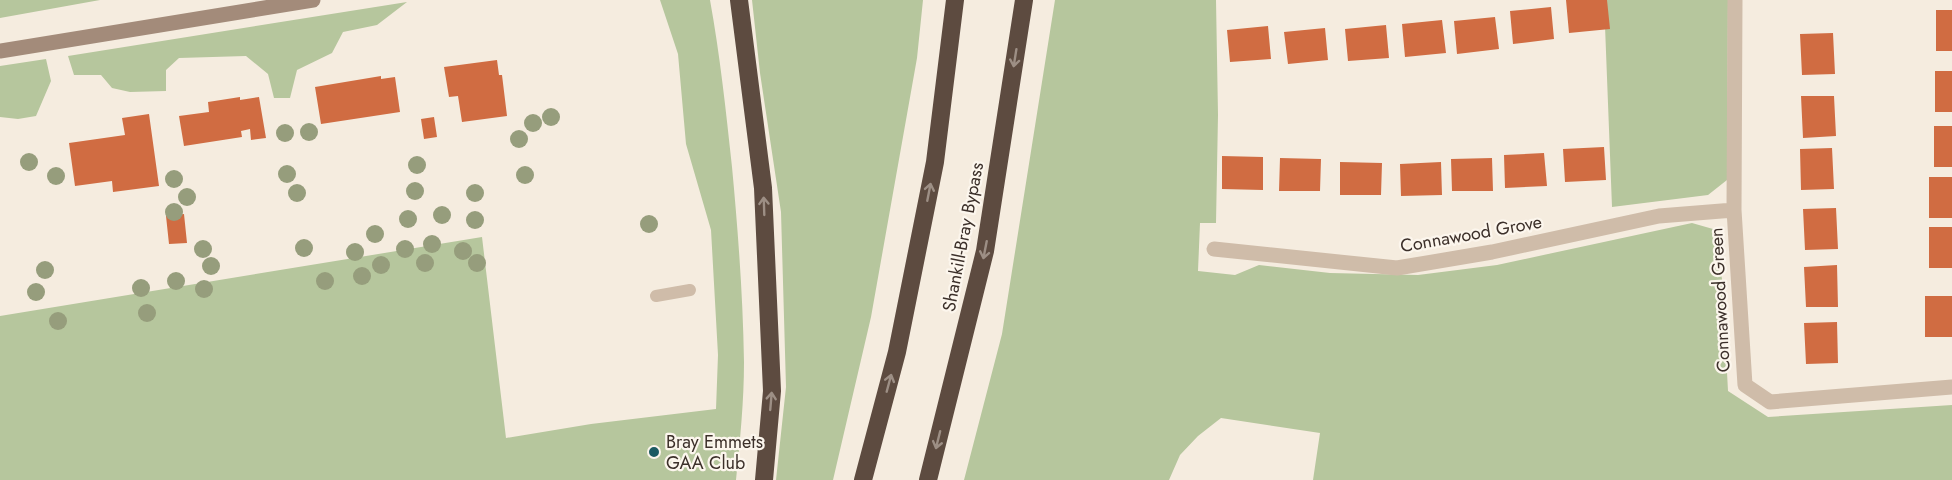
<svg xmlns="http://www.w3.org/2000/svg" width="1952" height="480" viewBox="0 0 1952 480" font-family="Jost,sans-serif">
	<rect width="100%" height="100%" fill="#f5ecdf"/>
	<!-- green -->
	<path fill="#b6c69d" d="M0,0h100l-100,18z
		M660,0h50c10,55 16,111 22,167 6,64 11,130 12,195 0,39 -4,79 -8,118h-736v-164l482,-79 24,201 85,-14 125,-15 2,-54 -7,-125 -25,-86 -8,-90z
		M752,0h171l-6,58 -46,259 -38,163h-57l10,-93 -5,-175 -21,-139z
		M1055,0h161l2,115 -2,108h-16l-2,48 37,4 24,-10 71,8 88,2 79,-10 195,-42 21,6 9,50 6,112 40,26 184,-12v75h-639l7,-47 -99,-15 -23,18 -18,19 -11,25h-205l38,-146z
		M1604,0h124l-1,180 -19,15 -96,12z
		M407,2l-30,23 -34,7 -11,21 -35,17 -7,28h-16l-6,-24 -22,-18 -67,2 -13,12v21l-36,1 -18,-4 -11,-13h-27l-6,-19z
		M46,59l5,22 -15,35 -18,3 -18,-2v-51z"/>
	<!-- building -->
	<path fill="#d06c42" d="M1566,0h41l3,29 -41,4z
		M1551,7l3,32 -41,5 -3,-33z
		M1936,10h16v41h-16z
		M1495,17l4,32 -42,5 -3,-33z
		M1442,20l4,33 -41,4 -3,-33z
		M1386,25l3,33 -41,3 -3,-32z
		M1268,26l3,33 -41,3 -3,-32z
		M1325,28l3,32 -40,4 -4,-32z
		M1833,33l2,41 -33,1 -2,-41z
		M497,60l2,15h3l5,41 -45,6 -4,-26 -9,1 -5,-30z
		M1935,71h17v41h-17z
		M381,76v3l14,-2 5,35 -79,12 -6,-37z
		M1801,96h33l2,40 -33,2z
		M240,97v3l19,-3 7,41 -15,2 -1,-11 -9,2 1,6 -58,9 -5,-30 30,-4 -1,-10z
		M149,114l10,72 -46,6 -1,-11 -37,5 -6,-43 56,-8 -3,-17z
		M434,117l3,20 -13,2 -3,-20z
		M1934,126h18v41h-18z
		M1604,147l2,33 -41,2 -2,-33z
		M1832,148l2,41 -33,1 -1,-41z
		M1544,153l3,33 -42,2 -1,-33z
		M1222,156l41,1v33l-41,-1z
		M1280,158l41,1 -1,32h-41z
		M1492,158l1,33h-41l-1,-32z
		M1340,162l42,1 -1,32h-41z
		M1441,162l1,33 -41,1 -1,-32z
		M1929,177h23v41h-23z
		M1836,208l2,41 -33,1 -2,-41z
		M184,214l3,29 -18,1 -3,-28z
		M1929,227h23v41h-23z
		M1837,265l1,42h-32l-2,-40z
		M1925,296h27v41h-27z
		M1837,322l1,41 -32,1 -2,-41z"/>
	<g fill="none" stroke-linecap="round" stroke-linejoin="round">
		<!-- lane -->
		<path stroke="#cfbca9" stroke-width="12" d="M656,296l34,-6"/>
		<!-- street -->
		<path stroke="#cfbca9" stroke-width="15" d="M1735,0l-1,210 11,175 25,17 182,-15
			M1214,249l183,19 95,-16 167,-36 75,-6"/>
		<!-- secondary -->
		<path stroke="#a38b7a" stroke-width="15" d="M0,51l313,-51"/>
		<!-- highway -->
		<path stroke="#5d4b40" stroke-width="18" d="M739,0l24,188 9,203 -8,89
			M863,480l34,-128 38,-190 20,-162
			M928,480l57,-229 39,-251"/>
	</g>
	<!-- trees -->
	<g fill="#969d7c">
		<circle cx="551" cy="117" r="9"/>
		<circle cx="533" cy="123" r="9"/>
		<circle cx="309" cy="132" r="9"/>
		<circle cx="285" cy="133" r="9"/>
		<circle cx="519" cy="139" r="9"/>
		<circle cx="29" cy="162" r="9"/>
		<circle cx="417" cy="165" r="9"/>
		<circle cx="287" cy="174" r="9"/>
		<circle cx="525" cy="175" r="9"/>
		<circle cx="56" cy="176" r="9"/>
		<circle cx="174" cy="179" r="9"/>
		<circle cx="415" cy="191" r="9"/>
		<circle cx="297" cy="193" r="9"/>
		<circle cx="475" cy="193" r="9"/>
		<circle cx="187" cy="197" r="9"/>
		<circle cx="174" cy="212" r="9"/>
		<circle cx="442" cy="215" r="9"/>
		<circle cx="408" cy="219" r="9"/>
		<circle cx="475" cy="220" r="9"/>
		<circle cx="649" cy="224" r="9"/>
		<circle cx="375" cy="234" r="9"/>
		<circle cx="432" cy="244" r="9"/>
		<circle cx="304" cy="248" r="9"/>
		<circle cx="203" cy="249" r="9"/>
		<circle cx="405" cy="249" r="9"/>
		<circle cx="463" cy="251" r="9"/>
		<circle cx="355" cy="252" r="9"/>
		<circle cx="425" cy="263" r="9"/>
		<circle cx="477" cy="263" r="9"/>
		<circle cx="381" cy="265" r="9"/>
		<circle cx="211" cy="266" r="9"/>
		<circle cx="45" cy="270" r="9"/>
		<circle cx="362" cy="276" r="9"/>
		<circle cx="176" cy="281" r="9"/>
		<circle cx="325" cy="281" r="9"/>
		<circle cx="141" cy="288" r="9"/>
		<circle cx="204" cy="289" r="9"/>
		<circle cx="36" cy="292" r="9"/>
		<circle cx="147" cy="313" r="9"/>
		<circle cx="58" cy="321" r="9"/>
	</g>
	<!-- one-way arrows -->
	<defs><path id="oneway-shaft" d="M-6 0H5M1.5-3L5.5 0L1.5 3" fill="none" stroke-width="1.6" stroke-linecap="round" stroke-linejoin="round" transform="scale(1.5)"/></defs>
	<g stroke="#9d8f85">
		<use href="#oneway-shaft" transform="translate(1015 58) rotate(99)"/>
		<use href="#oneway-shaft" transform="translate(929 192) rotate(-79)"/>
		<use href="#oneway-shaft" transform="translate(764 206) rotate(-92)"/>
		<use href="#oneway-shaft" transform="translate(985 250) rotate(101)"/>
		<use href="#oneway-shaft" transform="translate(889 383) rotate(-75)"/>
		<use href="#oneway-shaft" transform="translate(771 401) rotate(-85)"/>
		<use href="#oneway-shaft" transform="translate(938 440) rotate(104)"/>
	</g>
	<!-- markers -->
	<circle fill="#1b5a62" stroke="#fcf6ed" stroke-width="2" cx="654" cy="452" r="6"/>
	<g text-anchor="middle" stroke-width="4.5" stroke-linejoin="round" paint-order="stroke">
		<!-- street labels -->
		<g font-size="18" fill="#3c302a" stroke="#fcf6ed">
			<text transform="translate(1471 234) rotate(-10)" y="6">Connawood Grove</text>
			<text transform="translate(963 237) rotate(-79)" y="6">Shankill-Bray Bypass</text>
			<text transform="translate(1720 300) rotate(-93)" y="6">Connawood Green</text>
		</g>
		<!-- poi labels -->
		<g font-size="18" fill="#3c302a" stroke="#fcf6ed" text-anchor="start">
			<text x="666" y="448">Bray Emmets<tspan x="666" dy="21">GAA Club</tspan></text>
		</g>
	</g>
</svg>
